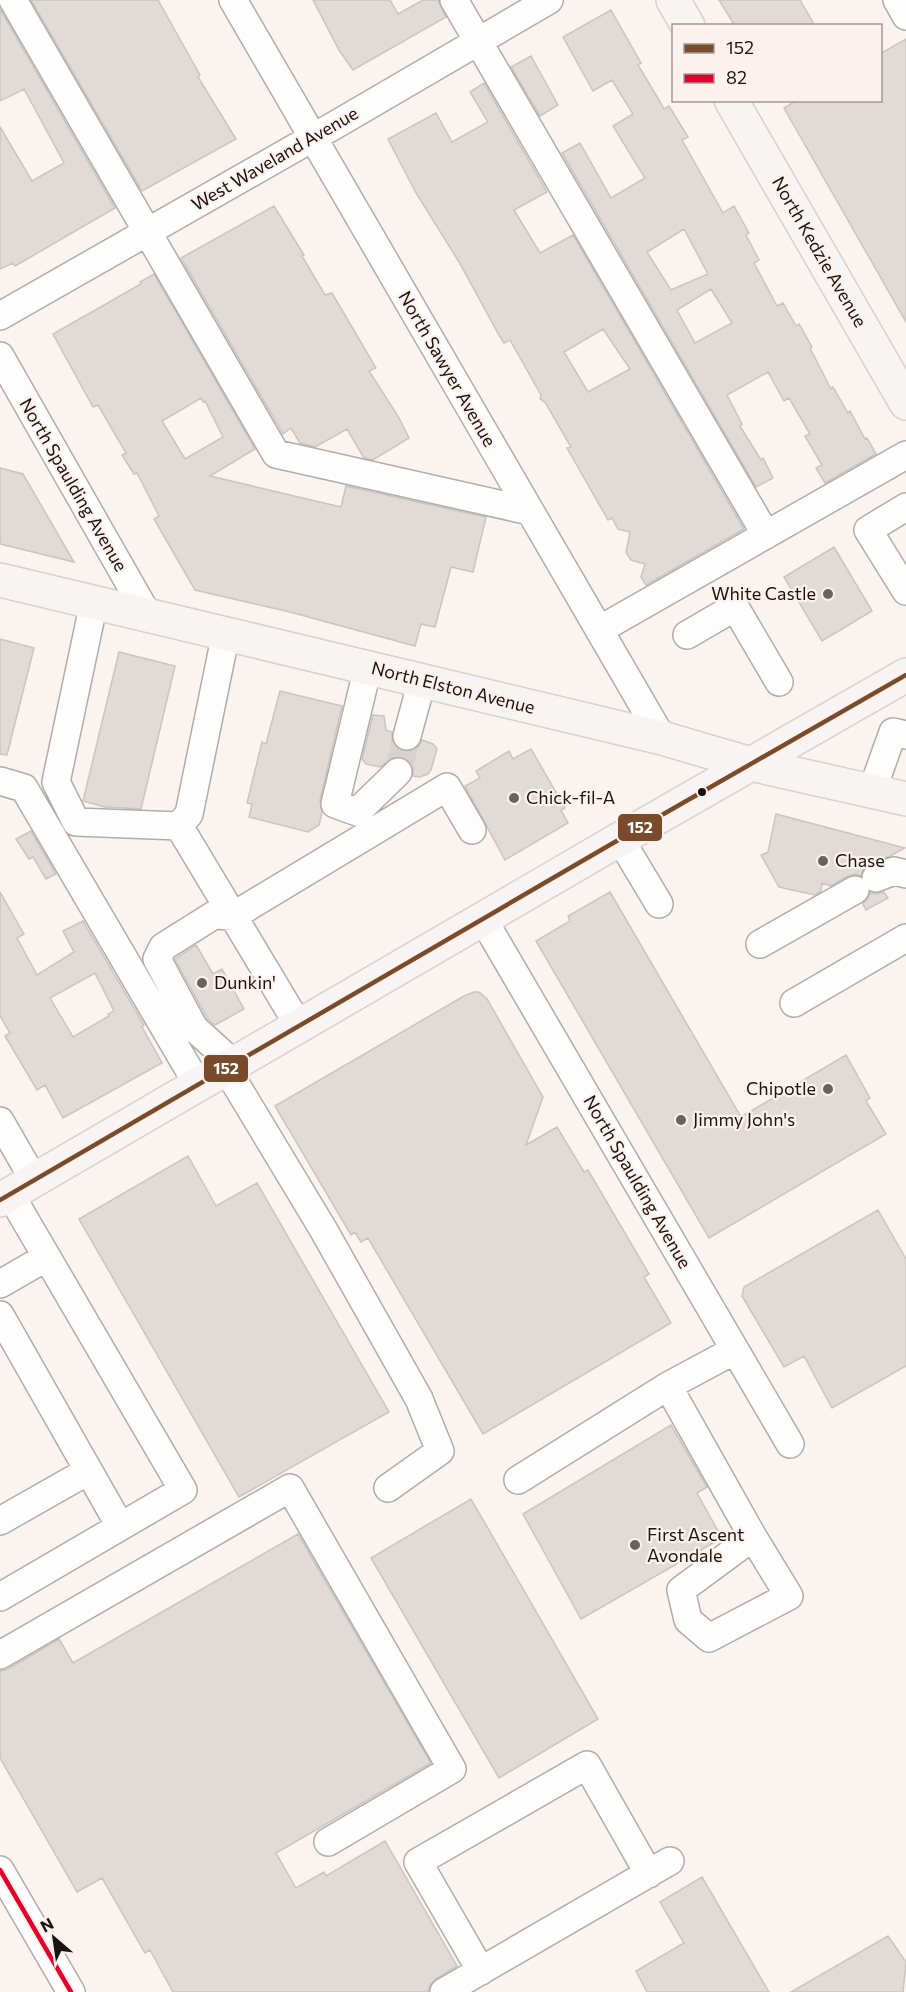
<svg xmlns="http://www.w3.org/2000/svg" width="906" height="1992" viewBox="0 0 906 1992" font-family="Commissioner,sans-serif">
	<rect width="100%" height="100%" fill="#faf3f0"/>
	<!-- building -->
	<path fill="#e0dbd7" stroke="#cac4c1" stroke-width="1.5" fill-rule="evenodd" d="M31,0h127l42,75 -2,2 38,62 -94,52z
		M313,0h77l8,14 25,-14h15l8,17 -93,53 -14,-20z
		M719,0h81l15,26h-80z
		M0,9l115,199 -100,58 -2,-3 -13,6v-142l32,54 32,-18 -40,-74 -24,12z
		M611,10l30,53 -3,2 21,35 5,9 5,-3 19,31 -6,3 41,73 11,-7 15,27 -3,2 13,25 -5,3 23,43 6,-3 13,23 3,-2 13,23 -2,1 21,41 2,-2 15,26 2,-2 15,28 2,-1 9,16 -51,29 -9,-15 6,-3 -17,-29 5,-2 -21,-36 -5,3 -16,-29 -41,23 15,29 -2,2 21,34 2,-2 10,20 -17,9 -194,-334 18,-10 31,55 34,-20 -32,-52 20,-12 -21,-34 -19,11 -30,-54zM684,229l24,45 -37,16 -24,-38zM711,289l21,34 -37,20 -18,-33z
		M906,39v283l-122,-214 13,-8h83v-46z
		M531,56l27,49 -18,11 -29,-49z
		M484,83l63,109 -33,18 26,43 33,-18 171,294 -98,56 -5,-8 4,-13 -14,-4 -5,-8 4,-20 -12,-3 -6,-11 -4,2 -41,-72 4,-1 -26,-45 -5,-3 1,-4 -31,-55 -6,3 -5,-8 -40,-73 -43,-69 -28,-54 48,-26 16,29 36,-20 -18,-30zM603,329l27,40 -42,23 -24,-40z
		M274,206l30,49 -2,1 23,39 7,-2 44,75 -7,3 29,45 11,22 -36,22 -9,-2 -17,-29 -32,18 -15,-4 -9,-15 -8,6 -102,-176z
		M154,274l101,175 -45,27 131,31 5,-21 140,31 -13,55 -22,-5 -16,60 -14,-3 -6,22 -125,-34 -95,-22 -41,-71 5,-3 -22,-43 -3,1 -12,-19 4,-2 -28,-48 -5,2 -40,-73 88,-50 -1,-2zM201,398l2,4 2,-1 18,36 -38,22 -23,-38z
		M0,468l23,6 51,88 -74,-18z
		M834,547l38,64 -50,30 -38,-64z
		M0,639l34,9 -27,107 -7,-1z
		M119,652l56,14 -34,143 -36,-2 -22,-6z
		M280,691l62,15 -22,94 2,12 -3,13 -11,7 -59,-15 3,-13 -5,-1 15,-61 4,2z
		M373,715l11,1 2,14 6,2v9l3,6 7,4h10l6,-4 4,-7 11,4 4,5 -6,21 -3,4 -8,3 -7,-1v-8l-3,-7 -8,-4h-8l-14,10 -14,-3 -4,-5z
		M531,749l34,59 -4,2 7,13 -63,37 -40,-74 15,-8 -4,-7 33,-20 4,8z
		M776,814l129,34 -15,8 -20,8 -7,5 -2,7 -6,-2 -7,2 -17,10 -9,-3 -1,8 -6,4 -36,-8 -18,-32 7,-3z
		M31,831l25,43 -10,5 -13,-22 -4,2 -13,-20z
		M0,892l24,42 -7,4 20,37 37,-23 -11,-21 20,-10 61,104 -2,2 20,36 -99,55 -18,-33 -8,5 -32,-54 5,-3 -10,-17zM95,973l19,38 -6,3 1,2 -36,21 -23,-39z
		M610,892l131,225 105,-62 24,43 -4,3 20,33 -177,104 -173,-297 34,-20 -2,-5z
		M870,892l4,2 10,-2 4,6 -22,12 -3,-6 5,-6z
		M196,945l17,29 9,-5 22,40 -29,16 -8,-7 -32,-59z
		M474,992h5l8,7 56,98 -17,48 31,-18 27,45 4,-2 61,104 -5,3 27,46 -188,111 -115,-196 -7,4 -6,-10 -4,3 -76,-129 189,-110z
		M188,1156l28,50 41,-23 132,229 -150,85 -160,-278z
		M878,1210l28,49v107l-74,42 -28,-52 -20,11 -42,-71 2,-9z
		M671,1425l36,62 -10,6 25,45 -141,81 -58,-105z
		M471,1499l127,220 -99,59 -128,-220z
		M298,1534l133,229 -155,90 20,35 28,-16 2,4 59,-35 72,125 -21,13 -6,6 -2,7h-255l-23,-42 -5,3 -43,-75 -25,14 -77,-134v-87l8,-2 51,-30 14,24z
		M702,1877l67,115h-122l-11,-21 48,-28 -24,-41z
		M888,1936l18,26 -3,30h-112z"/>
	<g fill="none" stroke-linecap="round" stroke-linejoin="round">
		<!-- minor-tunnel -->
		<path stroke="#d8d2cf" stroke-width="27" stroke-dasharray="27 14" stroke-linecap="butt" d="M398,772l9,-36"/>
		<!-- minor casing -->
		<g stroke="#b1acaa" stroke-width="30">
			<path id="minor" d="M13,0l263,454 254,57
				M233,0l429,738
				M454,0l312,535
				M897,0l9,16
				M0,316l342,-195 207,-121
				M0,356l147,258
				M906,507l-38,23 38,61
				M94,602l-38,180 20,40 103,4 10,-12 37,-181
				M599,630l307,-175
				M687,635l48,-28 44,75
				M368,667l-33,137 22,8 41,-40
				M407,736l15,-55
				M0,781l24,7 174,297
				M872,791l21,-59 13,3
				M179,826l120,200
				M620,839l39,65
				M876,878l18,-7 12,3
				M483,919l307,525
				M760,944l95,-54
				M794,1003l112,-65
				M234,1064l-40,-36 -37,-69 6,-12 51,-32 19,1 214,-129 25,43
				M226,1068l97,161 96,170 21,52 -52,37
				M0,1121l34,59
				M0,1284l47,-27
				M0,1315l120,211
				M735,1350l-67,36 85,151 36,59 -80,42 -21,-18 -7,-30 72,-53
				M518,1480l150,-94
				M0,1521l88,-50
				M0,1597l183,-107 -173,-296
				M0,1655l290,-167 162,281 -124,73
				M0,1870l71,122
				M481,1971l-63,-109 169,-97 62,109
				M444,1992l226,-131"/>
		</g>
		<!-- major casing -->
		<g stroke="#d4d1cf" stroke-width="36">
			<path id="major" d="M673,0l15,26
				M731,100l175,303
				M0,580l662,158 89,26 155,35
				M0,1200l620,-361 286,-164"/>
		</g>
		<!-- minor -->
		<use href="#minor" stroke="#fefdfd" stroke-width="27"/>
		<!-- major -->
		<use href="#major" stroke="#f8f4f3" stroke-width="33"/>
		<!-- bus-1 casing -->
		<g stroke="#fdf1ed" stroke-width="9">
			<path id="bus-1" d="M0,1200l620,-361 286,-164"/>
		</g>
		<!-- bus-2 casing -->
		<g stroke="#fdf1ed" stroke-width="9">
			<path id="bus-2" d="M0,1870l71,122"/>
		</g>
		<!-- bus-1 -->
		<use href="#bus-1" stroke="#7a4b2a" stroke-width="4.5"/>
		<!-- bus-2 -->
		<use href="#bus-2" stroke="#e4002b" stroke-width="4.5"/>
	</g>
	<!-- markers -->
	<g fill="#686260" stroke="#fdf1ed" stroke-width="2">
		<circle cx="828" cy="594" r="6"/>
		<circle cx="514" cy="798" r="6"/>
		<circle cx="823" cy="861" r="6"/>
		<circle cx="202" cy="983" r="6"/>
		<circle cx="828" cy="1089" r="6"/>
		<circle cx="681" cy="1120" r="6"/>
		<circle cx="635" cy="1545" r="6"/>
	</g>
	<circle fill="#191412" stroke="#fdf1ed" stroke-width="2" cx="702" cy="792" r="5"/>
	<g text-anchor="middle" stroke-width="4.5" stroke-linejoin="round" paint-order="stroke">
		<!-- street labels -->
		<g font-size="18" fill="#191412" stroke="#fdf1ed">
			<text transform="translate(275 159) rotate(-30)" y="6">West Waveland Avenue</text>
			<text transform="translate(819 252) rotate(60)" y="6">North Kedzie Avenue</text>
			<text transform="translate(447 369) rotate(60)" y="6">North Sawyer Avenue</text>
			<text transform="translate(73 485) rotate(60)" y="6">North Spaulding Avenue</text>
			<text transform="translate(453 688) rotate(14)" y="6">North Elston Avenue</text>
			<text transform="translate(637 1182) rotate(60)" y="6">North Spaulding Avenue</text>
		</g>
		<!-- poi labels -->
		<g font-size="18" fill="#191412" stroke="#fdf1ed" text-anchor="start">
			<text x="816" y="600" text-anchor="end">White Castle</text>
			<text x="526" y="804">Chick-fil-A</text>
			<text x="835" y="867">Chase</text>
			<text x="214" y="989">Dunkin'</text>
			<text x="816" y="1095" text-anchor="end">Chipotle</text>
			<text x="693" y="1126">Jimmy John's</text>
			<text x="647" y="1541">First Ascent<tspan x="647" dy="21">Avondale</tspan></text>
		</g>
	</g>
	<g stroke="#fdf1ed" stroke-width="2">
		<rect x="617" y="813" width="46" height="29" rx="6" fill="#7a4b2a"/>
		<rect x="203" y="1054" width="46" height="29" rx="6" fill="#7a4b2a"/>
	</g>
	<g font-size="16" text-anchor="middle" font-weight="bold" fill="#fff">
		<text x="640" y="833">152</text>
		<text x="226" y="1074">152</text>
	</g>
	<!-- legend -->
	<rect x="672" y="24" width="210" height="78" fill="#fdf1ed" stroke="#a29995" stroke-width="1.5"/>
	<rect x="684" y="44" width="30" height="9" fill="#7a4b2a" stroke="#a29995" stroke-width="1.5"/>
	<text x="726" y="54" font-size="18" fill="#191412">152</text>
	<rect x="684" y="74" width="30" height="9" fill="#e4002b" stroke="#a29995" stroke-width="1.5"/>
	<text x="726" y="84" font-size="18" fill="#191412">82</text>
	<!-- north arrow -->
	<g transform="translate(54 1938) rotate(331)" stroke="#fdf1ed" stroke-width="4.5" paint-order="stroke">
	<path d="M0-4.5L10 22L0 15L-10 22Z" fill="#191412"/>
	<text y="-9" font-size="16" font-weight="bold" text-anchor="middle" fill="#191412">N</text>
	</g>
</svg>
